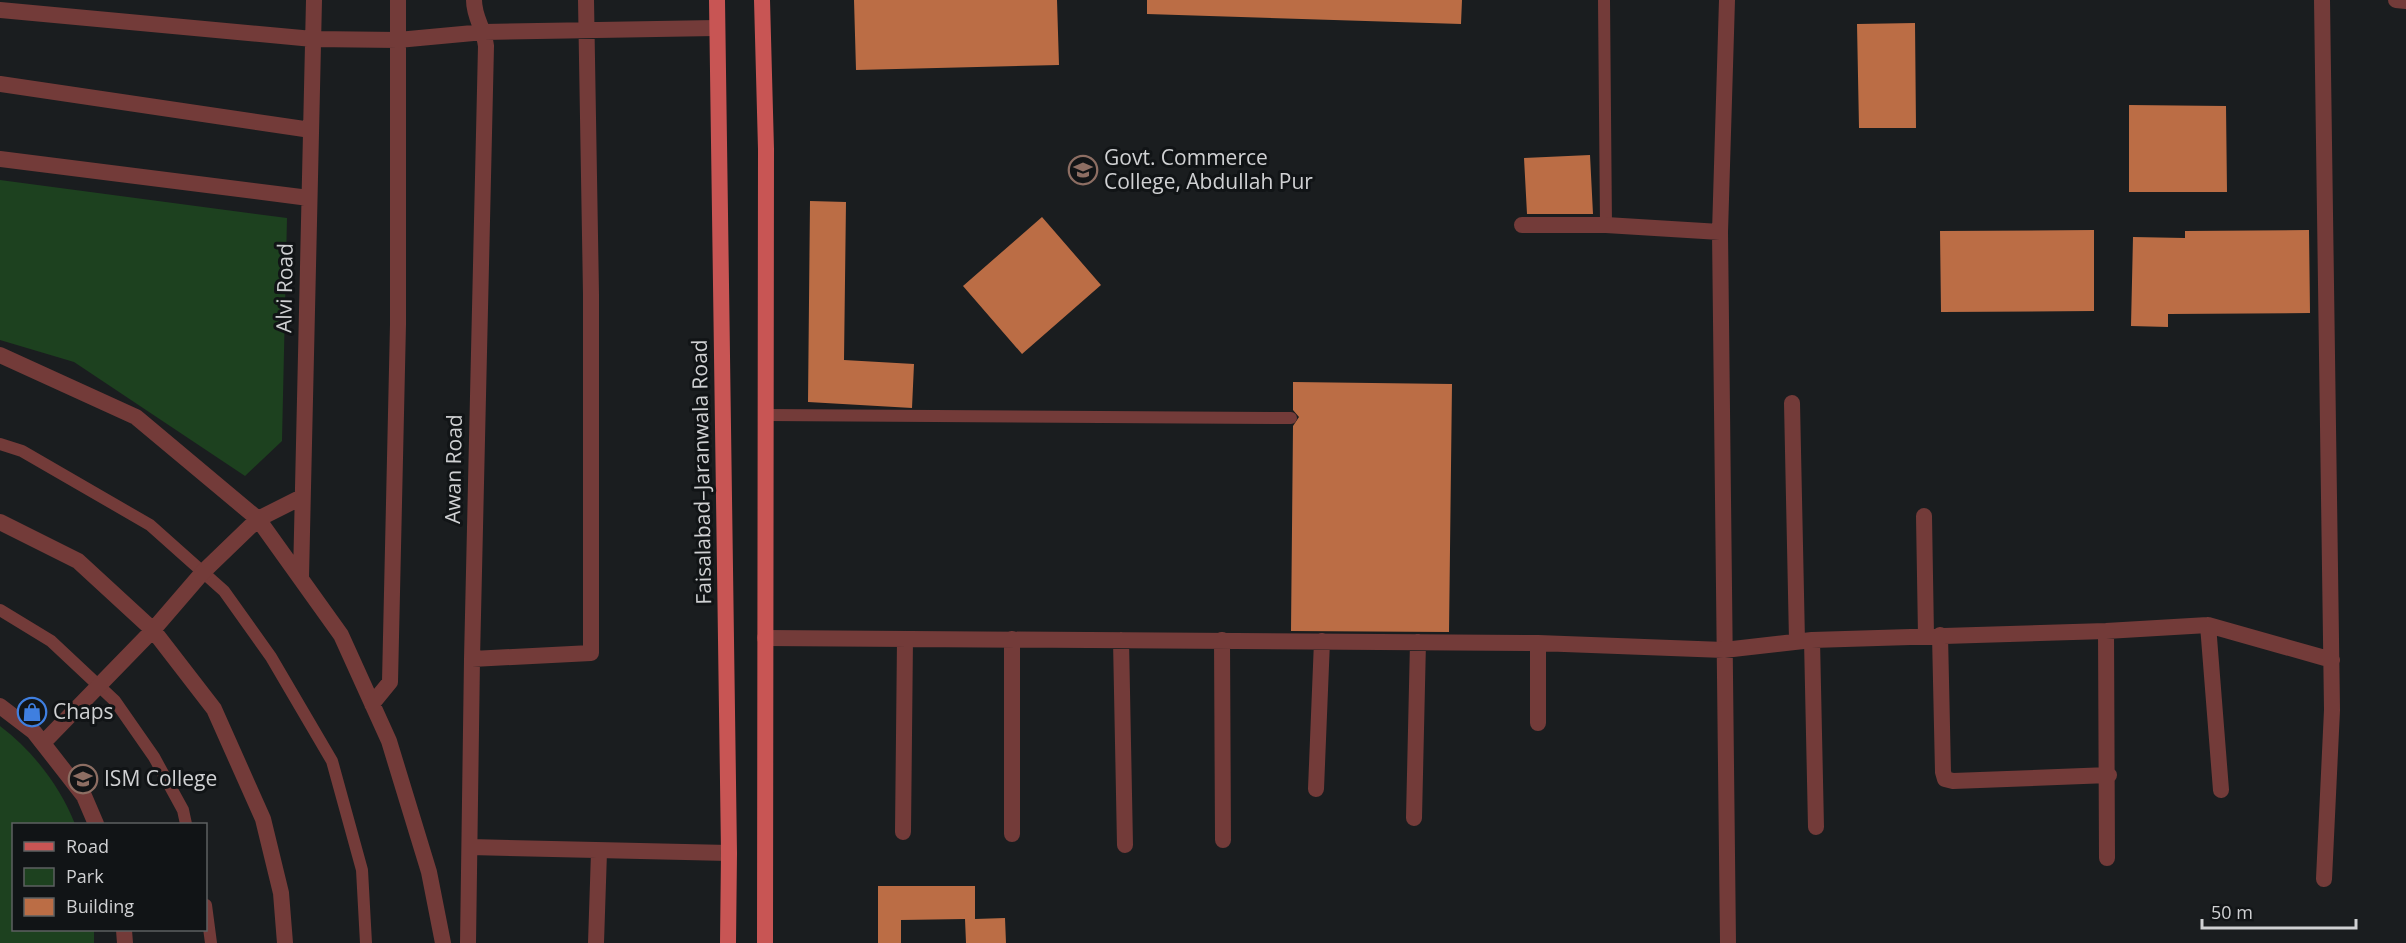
<svg xmlns="http://www.w3.org/2000/svg" width="2406" height="943" viewBox="0 0 2406 943" font-family="'Open Sans',sans-serif">
	<rect width="100%" height="100%" fill="#1a1d1f"/>
	<!-- green -->
	<path fill="#1d411f" d="M0,180l287,38 -5,223 -37,35 -171,-114 -74,-22z
		M0,726c33,25 60,60 75,98h-61v106h80v13h-94z"/>
	<!-- building -->
	<path fill="#bb6d45" d="M854,0h203l2,65 -203,5z
		M1147,0h315l-1,24 -314,-10z
		M1915,23l1,105h-57l-2,-104z
		M2129,105l97,1 1,86h-98z
		M1590,155l3,59h-66l-3,-56z
		M810,201l36,1 -2,158 70,4 -2,44 -104,-6z
		M1042,217l59,68 -79,69 -59,-68z
		M2094,230v81l-153,1 -1,-81z
		M2309,230l1,83 -142,1v13l-37,-1 2,-89 52,1v-7z
		M1293,382l159,2 -3,248 -158,-1 2,-205 6,-9 -6,-7z
		M878,886h97v33l30,-1 1,25h-40l-1,-24 -64,1v23h-23z"/>
	<g fill="none" stroke-linecap="round" stroke-linejoin="round">
		<!-- service -->
		<path stroke="#733b39" stroke-width="12" d="M1604,0l2,225
			M765,415l526,3
			M0,444l22,7 128,74 74,66 47,66 61,104 30,109 4,73
			M0,610l51,31 64,60 39,56 29,53 3,14
			M206,905l5,38"/>
		<!-- minor -->
		<path stroke="#733b39" stroke-width="16" d="M1727,0l-7,232 8,711
			M2322,0l10,710 -8,169
			M2396,0l10,1
			M0,10l313,29 85,1 86,-8 232,-4
			M0,84l311,46
			M0,159l309,39
			M1522,225h84l114,7
			M0,355l136,62 122,102 83,116 48,106 40,131 14,71
			M1792,403l5,238
			M1924,516l2,120
			M0,522l78,39 75,69 61,79 49,110 18,74 4,50
			M301,577l13,-577
			M2208,625l13,165
			M2106,631l1,227
			M1940,635l3,137 2,7 8,2 156,-6
			M765,638l773,5 186,7 88,-10 294,-9 102,-6 124,35
			M1121,640l4,205
			M1222,640l1,200
			M1812,640l4,187
			M472,659l119,-6v-359l-5,-294
			M372,704l18,-22 8,-358v-324
			M0,706l34,26 50,64 12,28
			M1538,723v-80
			M43,743l110,-113 50,-58 55,-53 44,-22
			M1316,789l6,-148
			M1414,818l4,-176
			M903,832l2,-193
			M1012,834v-195
			M470,847l259,6
			M124,930l1,13
			M468,943l4,-284 14,-613c-2,-18 -12,-28 -12,-46
			M596,943l3,-91"/>
		<!-- primary -->
		<path stroke="#c85554" stroke-width="16" d="M717,0l12,853 -1,90
			M762,0l4,149 -1,794"/>
	</g>
	<!-- icons -->
	<defs>
		<g id="university-ring" transform="scale(1.5)"><circle r="9.5" fill="#111416" stroke="#8d6e63" stroke-width="1.5"/><path d="M0-5L7-2L0 1L-7-2ZM-4 1L0 2.5L4 1V4Q0 6-4 4Z" fill="#8d6e63"/></g>
		<g id="shop-ring" transform="scale(1.5)"><circle r="9.5" fill="#111416" stroke="#3f7fe0" stroke-width="1.5"/><path d="M-5-2.5h2.3a2.7 3.5 0 0 1 5.4 0H5L5.5 6h-11ZM-1.5-2.5h3a1.5 2.3 0 0 0-3 0Z" fill="#3f7fe0"/></g>
	</defs>
	<g fill-rule="evenodd">
		<use href="#university-ring" x="1083" y="170"/>
		<use href="#shop-ring" x="32" y="712"/>
		<use href="#university-ring" x="83" y="779"/>
	</g>
	<g text-anchor="middle" stroke-width="6" stroke-linejoin="round" paint-order="stroke">
		<!-- poi labels -->
		<g font-size="21" fill="#d0d1d3" stroke="#111416" text-anchor="start">
			<text x="1104" y="165">Govt. Commerce<tspan x="1104" dy="24">College, Abdullah Pur</tspan></text>
			<text x="53" y="719">Chaps</text>
			<text x="104" y="786">ISM College</text>
		</g>
		<!-- street labels -->
		<g font-size="21" fill="#d0d1d3" stroke="#111416">
			<text transform="translate(285 288) rotate(-89)" y="7">Alvi Road</text>
			<text transform="translate(454 469) rotate(-89)" y="7">Awan Road</text>
			<text transform="translate(702 472) rotate(-91)" y="7">Faisalabad–Jaranwala Road</text>
		</g>
	</g>
	<!-- legend -->
	<rect x="12" y="823" width="195" height="108" fill="#111416" stroke="#5d6062" stroke-width="1.5"/>
	<rect x="24" y="842" width="30" height="9" fill="#c85554" stroke="#5d6062" stroke-width="1.5"/>
	<text x="66" y="853" font-size="18" fill="#d0d1d3">Road</text>
	<rect x="24" y="868" width="30" height="18" fill="#1d411f" stroke="#5d6062" stroke-width="1.5"/>
	<text x="66" y="883" font-size="18" fill="#d0d1d3">Park</text>
	<rect x="24" y="898" width="30" height="18" fill="#bb6d45" stroke="#5d6062" stroke-width="1.5"/>
	<text x="66" y="913" font-size="18" fill="#d0d1d3">Building</text>
	<!-- scale -->
	<path d="M2202 919v9h154v-9" fill="none" stroke="#d0d1d3" stroke-width="3"/>
	<text x="2211" y="919" font-size="18" fill="#d0d1d3" stroke="#111416" stroke-width="4.5" paint-order="stroke">50 m</text>
</svg>
